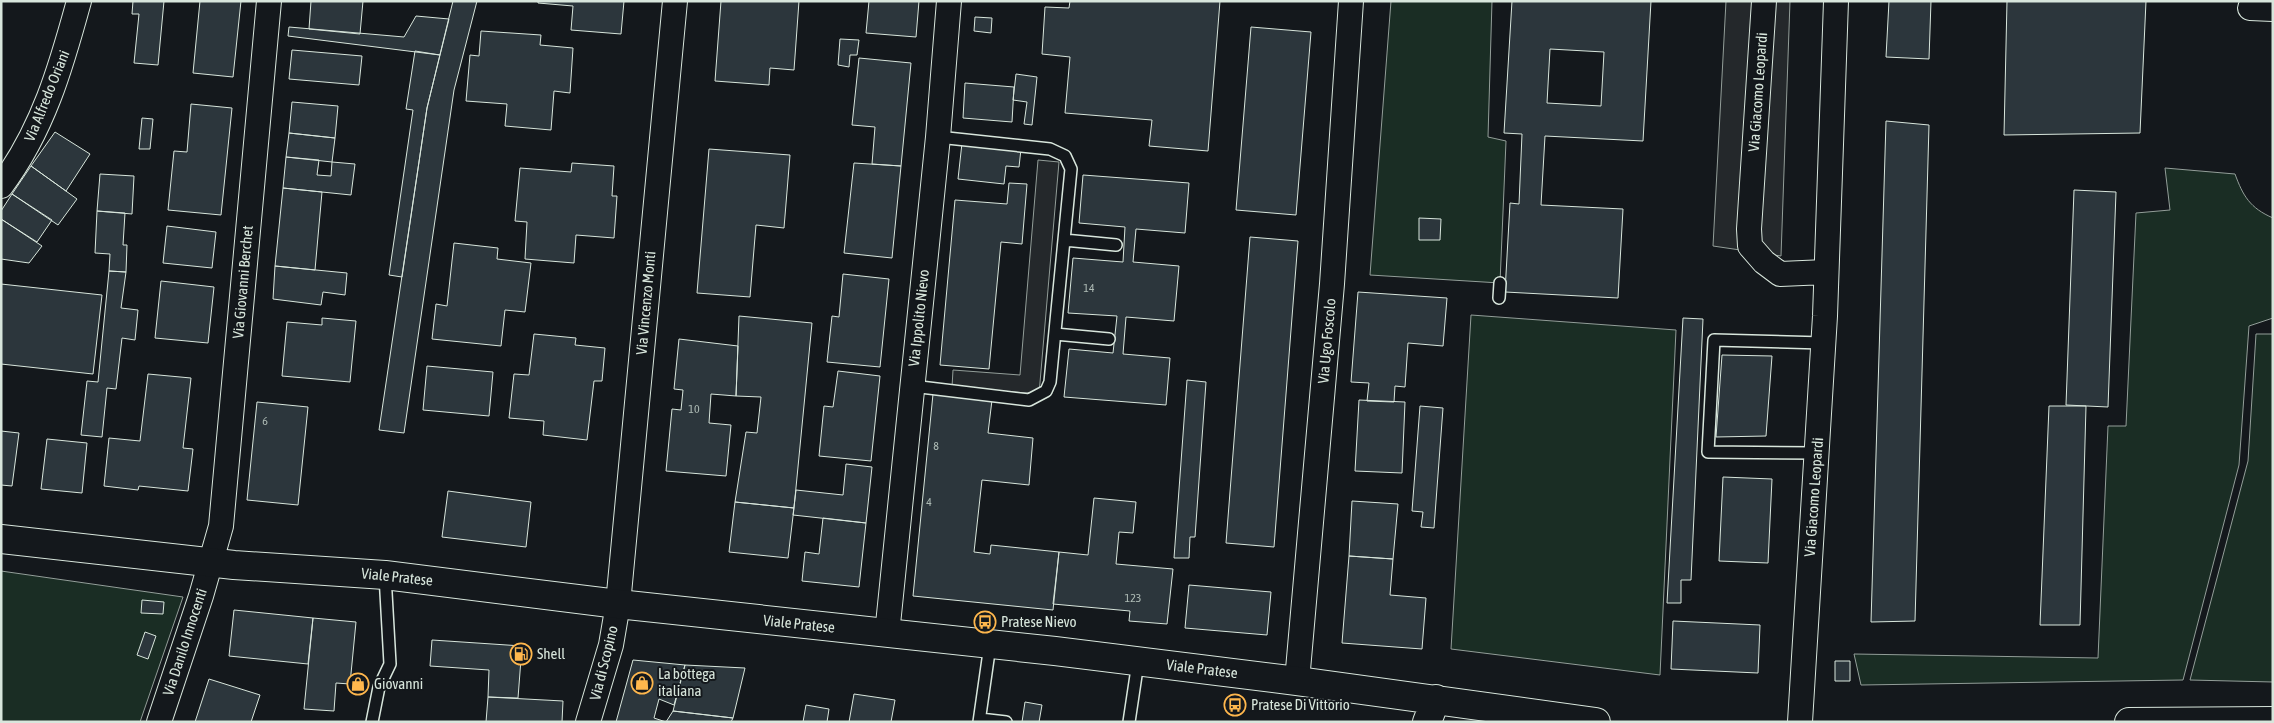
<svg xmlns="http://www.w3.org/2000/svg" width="2274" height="723" viewBox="0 0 2274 723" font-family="'Asap Condensed',sans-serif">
	<rect width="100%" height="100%" fill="#14181c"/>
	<!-- green -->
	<path fill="#1a2d24" stroke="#939e99" d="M1391,1h101l-4,136 18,4 -6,142 -130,-8z
		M2165,168l70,6c8,22 15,34 38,44v100l-24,8 -10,139 -56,215 -322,5 -7,-31 244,4 10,-232h18l10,-213 34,-3z
		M1471,315l205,15 -16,345 -209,-26z
		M2256,334h17v348l-83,-2 58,-219z
		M1,571l182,26 -43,125h-139z"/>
	<!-- parking -->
	<path fill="#24282b" stroke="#939e99" d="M1726,1h64l-9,255 -68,-10z
		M1038,160l21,2 -20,232 -87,-7 1,-17 67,5z"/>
	<!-- building -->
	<path fill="#2c363c" stroke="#d8e6dc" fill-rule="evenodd" d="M133,1h31l-6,64 -24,-2 5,-49h-7z
		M200,1h41l-8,76 -40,-4z
		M311,1h52l-3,33 -51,-5z
		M453,1h24l-23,89 -50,343 -25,-3 48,-322z
		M538,1h86l-3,33 -50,-4 2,-24 -35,-3z
		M721,1h78l-5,69 -24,-2 -1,17 -54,-4z
		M869,1h50l-3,36 -50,-4z
		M1070,1h150l-12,150 -59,-5 3,-26 -87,-7 5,-56 -28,-3 3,-47 24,1z
		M1512,1h139l-8,140 -98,-5 -4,69 82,4 -5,89 -113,-6 5,-89 9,1 3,-70 -18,-1zM1550,49l54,3 -3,54 -54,-3z
		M1889,1h42l-2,58 -43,-2z
		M2007,1h139l-6,132 -136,2z
		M416,16l33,3 -9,36 -152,-19 1,-9 115,10z
		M975,17l17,1 -1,15 -17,-2z
		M1251,27l60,5 -15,183 -60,-5z
		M481,31l60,4 -1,10 33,3 -3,45 -16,-2 -3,39 -46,-4 2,-22 -41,-3 4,-46 9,1z
		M840,39l19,1 -2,15h-7l-1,12 -11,-2z
		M292,50l70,6 -3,29 -70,-6z
		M415,51l25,4 -13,53 -25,169 -13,-2 24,-165 -7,-1z
		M859,58l52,5 -10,103 -29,-2 3,-37 -23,-2z
		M1016,74l21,3 -5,48 -8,-1 3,-22 -14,-2z
		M965,83l49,4 -2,35 -49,-4z
		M292,102l46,4 -3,32 -46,-5z
		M191,104l41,4 -11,107 -53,-5 6,-59 13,1z
		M142,118l11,1 -3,30h-11z
		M1886,121l43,4 -14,496 -44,1z
		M55,132l35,22 -24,37 -35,-25z
		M289,133l46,5 -3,24 -46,-5z
		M962,143l59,6 -2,18 -13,-1 -2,18 -46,-5z
		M709,149l81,6 -6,73 -28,-3 -6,72 -53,-4z
		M286,157l33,3 -2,15 14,1 1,-14 23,2 -4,31 -68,-7z
		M572,163l42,3 -2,30h5l-3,42 -38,-3 -2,28 -49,-4 2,-37 -12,-1 5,-53 51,4z
		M854,163l47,3 -9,92 -48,-5z
		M31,166l46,33 -19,26 -46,-31z
		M100,174l34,2 -2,38 -35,-3z
		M1083,175l106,8 -4,50 -49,-4 -3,33 46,4 -5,55 -48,-4 -3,37 47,4 -4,47 -102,-8 5,-48 44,4 4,-37 -49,-3 5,-55 50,4 2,-35 -46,-4z
		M1009,183l18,1 -5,60 -21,-2 -12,127 -49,-4 15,-165 52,4z
		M283,188l39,4 -7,78 -40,-4z
		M2074,190l42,2 -8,215 -42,-2z
		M12,194l40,26 -15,22 -36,-23v-8z
		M97,211l28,2 -2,32h4l-1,27 -17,-1 1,-17 -15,-1z
		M1419,218l22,1 -1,21h-21z
		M1,219l41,27 -13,17 -28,-4z
		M167,226l49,6 -4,36 -49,-5z
		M1250,237l48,4 -24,306 -48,-4z
		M454,243l44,5 -1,11 34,4 -6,49 -20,-2 -4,36 -69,-7 4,-35 11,2z
		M275,266l72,7 -2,22 -22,-3 -2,13 -48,-6z
		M109,271l17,1 -5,36 17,2 -3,30 -13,-2 -6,51 -9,-1 -5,49 -21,-2 6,-54 11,1z
		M843,274l46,5 -9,88 -53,-5 5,-46 7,1z
		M161,281l53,6 -6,56 -53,-5z
		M1,284l101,11 -9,79 -92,-10z
		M1358,292l89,6 -4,48 -35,-3 -3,44 -10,-1 -1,16 -27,-1 2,-18 -18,-1z
		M739,316l73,7 -18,185 -59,-6 11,-70 11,1 4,-36 -25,-1z
		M322,318l34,3 -6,61 -68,-6 5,-54 35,3z
		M1683,318l20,1 -12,261h-10v23h-14z
		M534,334l42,4 -1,7 30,3 -3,33h-8l-7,59 -44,-5 1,-14 -35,-3 5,-44 15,1z
		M679,339l59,7 -2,50 -25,-2 -2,29 22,2 -5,51 -60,-5 6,-62 9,1 2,-20 -9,-1z
		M1722,355l50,1 -6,80 -50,1z
		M427,366l66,6 -4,44 -66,-6z
		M838,371l42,5 -9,85 -52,-5 5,-50 9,1z
		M148,374l43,4 -8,70 10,1 -5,42 -49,-5 -1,4 -34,-4 5,-48 31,3z
		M1187,380l19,2 -11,155h-5l-1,21h-15z
		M933,394l59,6 -4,33 45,5 -4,47 -47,-5 -8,72 16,2 1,-9 68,7 -6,58 -140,-14z
		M1359,400l46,2 -3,71 -47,-2z
		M257,402l51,5 -10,98 -51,-5z
		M1420,406l23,2 -9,120 -13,-1 2,-15 -11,-1z
		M2049,406h37l-6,219h-40z
		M1,431l18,2 -7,53 -11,-1z
		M47,439l40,4 -5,50 -41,-4z
		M846,464l26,3 -6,56 -73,-8 3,-25 47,5z
		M1723,477l49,2 -4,84 -49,-2z
		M448,491l83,11 -5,45 -84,-10z
		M1094,498l42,4 -3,31 -14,-1 -3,32 57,5 -6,55 -38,-3 1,-10 -77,-7 6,-52 29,3z
		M1352,501l46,3 -5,55 -44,-3z
		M735,502l59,6 -6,50 -59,-6z
		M823,518l43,5 -7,64 -57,-6 3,-29 14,2z
		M1349,556l44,3 -3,36 36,3 -4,51 -80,-6z
		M1189,585l82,7 -4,43 -82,-7z
		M142,600l22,2 -1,12 -22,-1z
		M234,610l79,8 -5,46 -79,-8z
		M313,618l43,4 -6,62 -14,-1 -2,28 -30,-2z
		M1673,621l87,4 -2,48 -87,-4z
		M145,632l11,4 -8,23 -11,-4z
		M432,640l90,6 -4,52 -30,-1 1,-27 -59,-4z
		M633,660l52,5 -11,40 -15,-6 -5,19 12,4h-50z
		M1835,661h15v20h-15z
		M685,665l60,3 -12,50 -60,-7z
		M209,679l51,16 -9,27h-56z
		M854,694l41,6 -4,22h-42z
		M488,697l75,4 -1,21h-76z
		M1025,702l17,3 -3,17h-17z
		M806,705l23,4 -2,13h-24z
		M673,711l60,7 -2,4h-65z"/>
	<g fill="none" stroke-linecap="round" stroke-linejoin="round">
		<!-- lane casing -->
		<g stroke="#d8e6dc" stroke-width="14">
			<path id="lane" d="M1064,240l52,5
				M1499,298l1,-15
				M1055,334l54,5
				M912,386l117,14 17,-9 4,-9 21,-213 -6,-13 -15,-7 -112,-12
				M1816,453l-108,-1 6,-112 109,3
				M980,719l26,3
				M372,722l7,-35 11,-23 -5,-89
				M979,722l11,-77
				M1129,722l9,-60"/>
		</g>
		<!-- street casing -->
		<g stroke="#d8e6dc" stroke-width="26">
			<path id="street" d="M1764,1l-15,228 1,17 14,16 16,12 46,-2
				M2250,8l23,1
				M1,186c42,-56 60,-119 78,-185
				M887,634l51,-497 11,-136
				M1297,681l35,-397 19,-283
				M159,722l42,-126 20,-70 48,-525
				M588,722l23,-77 7,-41 57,-603
				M1800,722l25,-406 11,-315"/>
		</g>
		<!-- secondary casing -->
		<g stroke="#d8e6dc" stroke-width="30">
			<path id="secondary" d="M1,539l233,26 151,10 233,29 437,47 242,30 299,41
				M1427,722l9,-23
				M2129,722l144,-1"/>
		</g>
		<!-- lane -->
		<use href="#lane" stroke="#14181c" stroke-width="11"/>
		<!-- street -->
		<use href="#street" stroke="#14181c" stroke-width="24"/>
		<!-- secondary -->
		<use href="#secondary" stroke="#14181c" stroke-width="28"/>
	</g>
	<!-- icons -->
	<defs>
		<g id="bus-ring" transform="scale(1.125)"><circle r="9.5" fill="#14181c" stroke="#ffb74d" stroke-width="1.5"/><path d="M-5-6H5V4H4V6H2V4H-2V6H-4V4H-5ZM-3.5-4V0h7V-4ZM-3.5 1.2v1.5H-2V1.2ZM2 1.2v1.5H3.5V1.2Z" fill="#ffb74d"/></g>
		<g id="fuel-ring" transform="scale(1.125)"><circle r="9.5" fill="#14181c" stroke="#ffb74d" stroke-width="1.5"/><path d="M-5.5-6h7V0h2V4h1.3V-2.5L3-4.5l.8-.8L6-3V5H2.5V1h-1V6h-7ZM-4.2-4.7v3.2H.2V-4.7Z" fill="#ffb74d"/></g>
		<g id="shop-ring" transform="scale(1.125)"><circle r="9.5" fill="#14181c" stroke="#ffb74d" stroke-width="1.5"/><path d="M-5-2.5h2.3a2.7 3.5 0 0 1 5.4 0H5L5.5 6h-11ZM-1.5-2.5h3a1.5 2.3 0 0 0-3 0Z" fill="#ffb74d"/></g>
	</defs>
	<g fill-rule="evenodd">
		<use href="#bus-ring" x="985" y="622"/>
		<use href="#fuel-ring" x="521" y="654"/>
		<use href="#shop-ring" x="642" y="683"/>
		<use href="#shop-ring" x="358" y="684"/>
		<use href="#bus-ring" x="1235" y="705"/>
	</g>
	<g text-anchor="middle" stroke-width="4" stroke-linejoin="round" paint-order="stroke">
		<!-- number labels -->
		<g font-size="12" fill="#adbab4">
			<text x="1089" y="292">14</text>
			<text x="694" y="413">10</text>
			<text x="265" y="425">6</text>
			<text x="936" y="450">8</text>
			<text x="929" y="506">4</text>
			<text x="1133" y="602">123</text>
		</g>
		<!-- street labels -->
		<g font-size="15" fill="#d8e6dc" stroke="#14181c">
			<text transform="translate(1758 92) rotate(-86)" y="5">Via Giacomo Leopardi</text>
			<text transform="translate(47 96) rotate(-68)" y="5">Via Alfredo Oriani</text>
			<text transform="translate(243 282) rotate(-85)" y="5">Via Giovanni Berchet</text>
			<text transform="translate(646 303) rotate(-85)" y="5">Via Vincenzo Monti</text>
			<text transform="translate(919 318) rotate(-84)" y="5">Via Ippolito Nievo</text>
			<text transform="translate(1327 341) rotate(-85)" y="5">Via Ugo Foscolo</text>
			<text transform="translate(1814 497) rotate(-86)" y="5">Via Giacomo Leopardi</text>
			<text transform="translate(397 577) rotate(6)" y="5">Viale Pratese</text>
			<text transform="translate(799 624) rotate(6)" y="5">Viale Pratese</text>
			<text transform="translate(185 642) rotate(-72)" y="5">Via Danilo Innocenti</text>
			<text transform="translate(604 663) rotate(-76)" y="5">Via di Scopino</text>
			<text transform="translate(1202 669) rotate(7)" y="5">Viale Pratese</text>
		</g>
		<!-- poi labels -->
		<g font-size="15" fill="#d8e6dc" stroke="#14181c" text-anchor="start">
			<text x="1001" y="627">Pratese Nievo</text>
			<text x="537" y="659">Shell</text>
			<text x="658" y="679">La bottega<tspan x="658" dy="17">italiana</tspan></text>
			<text x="374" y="689">Giovanni</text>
			<text x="1251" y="710">Pratese Di Vittorio</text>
		</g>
	</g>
	<!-- border -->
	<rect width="2274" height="723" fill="none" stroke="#d8e6dc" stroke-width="5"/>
</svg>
